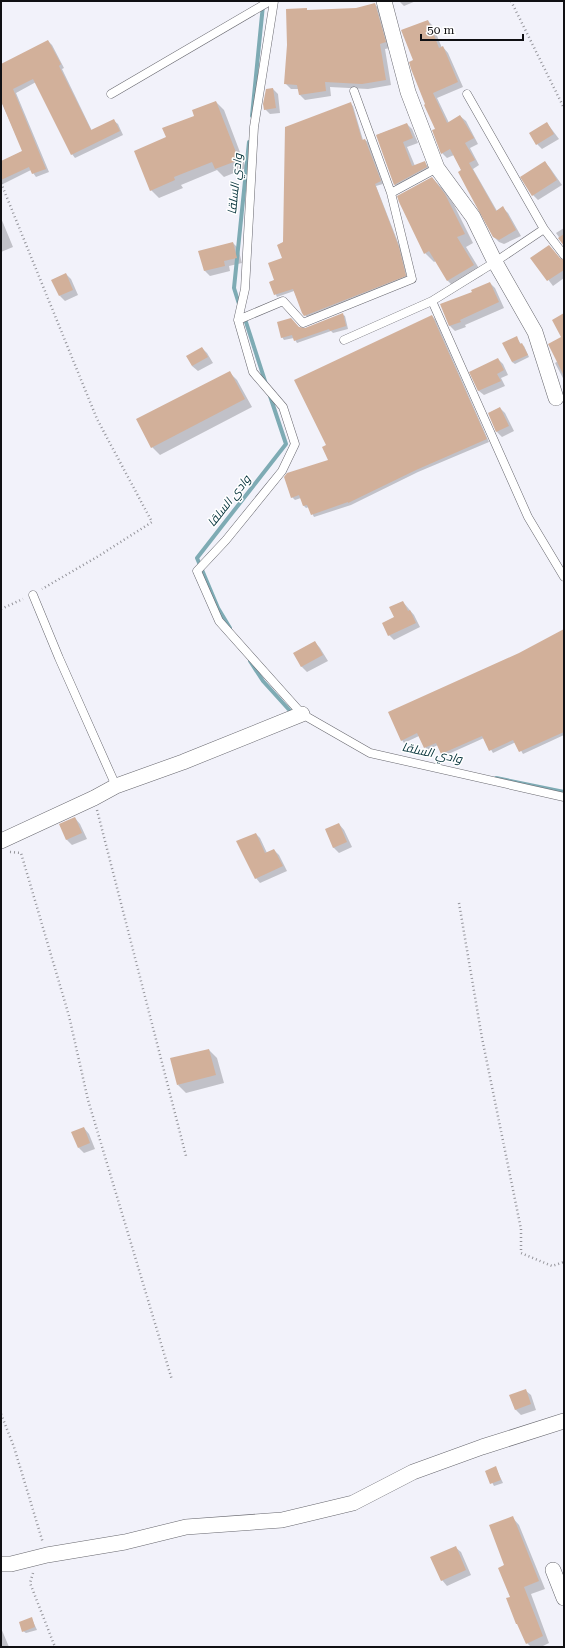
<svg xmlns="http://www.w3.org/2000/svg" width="565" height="1648" viewBox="0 0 565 1648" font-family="'Roboto Serif',Cairo,serif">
	<rect width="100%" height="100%" fill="#f2f2fa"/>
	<!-- shadow -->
	<path fill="#0003" d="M399,1h17l-12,5z
		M375,4l5,6 10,38 -5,1 6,36 -23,4 -38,-2 1,9 -26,4 -5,-5 -1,-6h-8l-6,-6 21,-74 2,2 49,-2z
		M428,21l5,5 9,22 1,-1 5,6 15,34 -26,11 12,25 11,-7 6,5 12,23 -8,4 9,17 -6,4 24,42 6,-3 5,5 13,23 -17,8 -5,-2 -5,-5 -40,-82 -7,3 -5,-5 -6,-24 -9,-25 -13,-43z
		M48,41l4,4 12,23 -2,1 30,62 22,-10 4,3 5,11 -48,23 -3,-4 -36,-72 -20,11 33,79 -13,5 -5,-7 -30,15v-23l22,-11 -22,-50v-36z
		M273,89l5,5 2,19 -10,1 -5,-5z
		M216,102l8,8 22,58 -22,9 -7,-7 -36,15 2,3 -24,10 -8,-8 16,-52z
		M351,104l2,2 10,34h2l3,2 15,42 -7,2 25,64 6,28 -99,40 -5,-5 -9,-22 -17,6 -7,-15 5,-2 8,-21 1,-16z
		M547,123l12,16 -17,10 -5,-5z
		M407,124l5,5 6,14 -11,4 8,19 9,-4 5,5 2,5 -31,17 -5,-4 -18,-50z
		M545,162l5,6 12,17 -24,15 -5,-5z
		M432,178l10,10 12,17 19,38 -7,4 17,28 -26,15 -9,-9 -12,-20 -2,1 -9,-9z
		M1,218l12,29 -12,5z
		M564,228v16l-8,-11z
		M233,243l5,5 4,15 -13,3 1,5 -20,5 -5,-5 -6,-19z
		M532,258l32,10v10l-11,8z
		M66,274l5,5 7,16 -13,6 -5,-5z
		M490,283l5,5 9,20 -39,17 1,2 -11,4 -5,-5 -9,-21 32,-12z
		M342,314l3,2 3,13 -15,4 -2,-2 -34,12 -3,-5 -10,2 -2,-3 17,-9 6,1z
		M564,315v65l-9,-17 3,-2 4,-23z
		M432,316l3,3 54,123 -71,30 -67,33 -37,12 -5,-10 -3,1 -2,-2 -3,-8 -6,2 -3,-3 37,-37z
		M516,337l5,7 3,2 5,11 -14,7 -3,-2z
		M202,348l5,5 6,10 -15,8 -6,-5z
		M498,359l5,5 5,11 -7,3 4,8 -21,9 -5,-4 -8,-19z
		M229,372l8,8 15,27 -92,48 -8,-8z
		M500,408l5,5 9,18 -12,6 -5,-5 -8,-19z
		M403,602l11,13 6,12 -26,13 -5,-5 6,-17z
		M564,630v105l-41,19 -7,-12 -23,11 -9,-15 -40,18 -6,-11 -11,5 -8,-14 -15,7 -2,-3 118,-86z
		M315,642l5,6 8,13 -21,11 -5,-5 -7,-14z
		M75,818l5,6 7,15 -15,6 -5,-5 -7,-15z
		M339,824l5,6 8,17 -13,6 -5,-5 -8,-18z
		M256,834l4,4 7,15 7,-3 5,5 8,16 -27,12 -4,-5z
		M209,1050l8,8 7,25 -38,10 -8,-8z
		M84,1128l5,6 6,15 -11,4 -5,-5z
		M525,1390l6,5 5,15 -15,5 -5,-5 -6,-14z
		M496,1468l7,15 -9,3 -8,-15z
		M512,1517l7,8 26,64 -14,5 18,49 -8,4h-10l-4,-4 -16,-46 -5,-31z
		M455,1547l6,5 10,23 -24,11 -5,-6z
		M32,1619l5,11 -11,3 -3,-2z
		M1,1628l8,19h-8z"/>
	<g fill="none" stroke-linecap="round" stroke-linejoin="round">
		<!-- stream -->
		<path stroke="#7eabb4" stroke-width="4" d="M252,116l11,-111
			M239,304l-5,-16 15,-146
			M244,316l22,68
			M230,628l-12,-20 -21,-50 89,-114 -16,-48
			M250,661l13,20 29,32
			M496,778l68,14"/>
	</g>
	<!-- building -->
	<path fill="#d2b09a" d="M375,3l11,39 -6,2 6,36 -24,4 -37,-2 1,9 -27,4 -2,-10 -13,-1 3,-39 -1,-36 21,-1v2l49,-2z
		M428,20l11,28 4,-2 15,36 -25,11 14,30 13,-8 14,23 -9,5 10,17 -6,3 27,48 7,-5 13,24 -17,10 -6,-3 -25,-46 -10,-19 3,-2 -11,-21 -9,5 -9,-24 3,-1 -11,-24 1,-1 -14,-35 -2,-7 4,-2 -12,-30z
		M48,40l13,24 -2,2 32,64 23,-11 6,12 -49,24 -38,-76 -20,10 33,80 -14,5 -3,-7 -28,13v-19l21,-10 -21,-50v-37z
		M273,88l3,20 -12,2 -1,-6 3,-15z
		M216,101l23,59 -24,9 -3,-7 -38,15 1,3 -25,11 -16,-40 32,-14 -4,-9 32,-12 -2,-6z
		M351,102l11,38 3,-1 16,42 -6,3 24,63 7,29 -102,40 -2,-3 -9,-24 -19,6 -5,-13 5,-2 -6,-17 14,-5 -5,-13 6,-3 2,-115z
		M547,122l7,12 -18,11 -7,-12z
		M407,123l6,15 -10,4 9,24 13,-5 2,6 -33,18 -18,-50z
		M545,161l12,19 -25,16 -12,-19z
		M432,177l13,17 20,40 -8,3 17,28 -27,16 -18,-30 -5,3 -25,-52 -2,-6z
		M564,234v12l-6,-8z
		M233,242l4,16 -13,3 1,5 -21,5 -6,-20z
		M549,245l11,13 4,2v10l-17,11 -17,-23z
		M66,273l7,17 -14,6 -8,-16z
		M490,282l9,20 -39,18 1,2 -12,4 -9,-22 32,-12 -1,-2z
		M343,313l3,13 -16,5 -1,-2 -35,12 -2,-6 -11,3 -4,-16 14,-4 8,9 6,1z
		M564,313v63l-16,-32 13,-7 -9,-17z
		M432,315l55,124 -71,31 -68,33v-1l-37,13 -4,-10 -4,1 -4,-11 -8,3 -7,-21 3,-4 41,-13 -6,-13 4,-2 -32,-65z
		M517,336l3,8 2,-1 6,12 -16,7 -10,-19z
		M202,347l6,10 -16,9 -6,-10z
		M498,358l6,12 -7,4 4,7 -23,10 -9,-19z
		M230,371l15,28 -94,49 -15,-29z
		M500,407l9,19 -13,6 -8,-19z
		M403,601l5,10 2,-1 6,13 -28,13 -6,-13 12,-6 -5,-10z
		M564,629v103l-45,20 -6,-12 -24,11 -7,-15 -41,18 -5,-11 -12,5 -7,-15 -16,8 -13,-29 131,-59z
		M315,641l8,14 -22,12 -8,-14z
		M75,817l7,16 -16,7 -7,-16z
		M339,823l8,19 -14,6 -8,-19z
		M256,833l9,20 9,-4 9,17 -28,13 -19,-38z
		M209,1049l7,26 -39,10 -7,-27z
		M84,1127l6,16 -12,5 -7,-16z
		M526,1389l5,15 -16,6 -6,-15z
		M496,1466l5,14 -11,4 -5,-13z
		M513,1516l26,65 -15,6 19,49 -17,8 -9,-20h-1l-10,-26 4,-1 -12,-29 6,-3 -15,-40z
		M456,1546l10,24 -25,11 -11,-24z
		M32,1617l3,10 -13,5 -3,-10z"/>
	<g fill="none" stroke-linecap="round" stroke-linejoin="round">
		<!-- lane casing -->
		<g stroke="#67676e" stroke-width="9">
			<path id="lane" d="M274,1l-20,126 -9,162 -7,31 15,52 30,35 12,37 -13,27 -56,69 -29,31 22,50 83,93 68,39 194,44
				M111,94l159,-93
				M467,94l77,135 20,26
				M391,193l46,-25
				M432,301l96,216 36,60
				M238,320l45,-19 20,22 109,-44 -21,-86 -37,-102
				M344,340l88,-39 63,-39 49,-33
				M33,595l26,63 57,128"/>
		</g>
		<!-- street casing -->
		<g stroke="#67676e" stroke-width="16">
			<path id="street" d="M384,1l24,91 29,76 36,49 22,45 40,70 21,66
				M1,841l93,-43 22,-12 67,-24 119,-48
				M1,1564h10l36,-9 78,-13 61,-15 96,-7 71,-17 60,-31 69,-25 82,-26
				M553,1570l11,28"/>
		</g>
		<!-- path -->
		<path stroke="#95959b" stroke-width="2.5" stroke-dasharray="1 3" stroke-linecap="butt" d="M511,1l53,107
			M1,183l96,236 55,103 -55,35 -55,32
			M1,609l22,-10
			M97,810l89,346
			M10,852l11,1 48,163 19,84 84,280
			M459,903l23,135 39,191v24l31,13 12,-4
			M1,1414l13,33 29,96
			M33,1573l-3,10 25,64"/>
		<!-- lane -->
		<use href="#lane" stroke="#fff" stroke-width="8"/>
		<!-- street -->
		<use href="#street" stroke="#fff" stroke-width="15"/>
	</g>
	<g text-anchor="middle" stroke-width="3" stroke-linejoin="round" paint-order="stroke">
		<!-- water labels -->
		<g font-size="12" font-style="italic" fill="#033139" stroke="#fff">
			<text transform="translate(235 184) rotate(-84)" y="4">وادي السلقا</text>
			<text transform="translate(229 501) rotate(-52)" y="4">وادي السلقا</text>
			<text transform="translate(432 753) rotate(12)" y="4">وادي السلقا</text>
		</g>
	</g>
	<!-- border -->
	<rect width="565" height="1648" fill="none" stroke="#101013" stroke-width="4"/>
	<!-- scale -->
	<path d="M421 34v6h102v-6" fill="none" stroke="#101013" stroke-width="2"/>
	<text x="427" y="34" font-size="12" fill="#101013" stroke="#ffffff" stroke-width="3" paint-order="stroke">50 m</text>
</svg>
